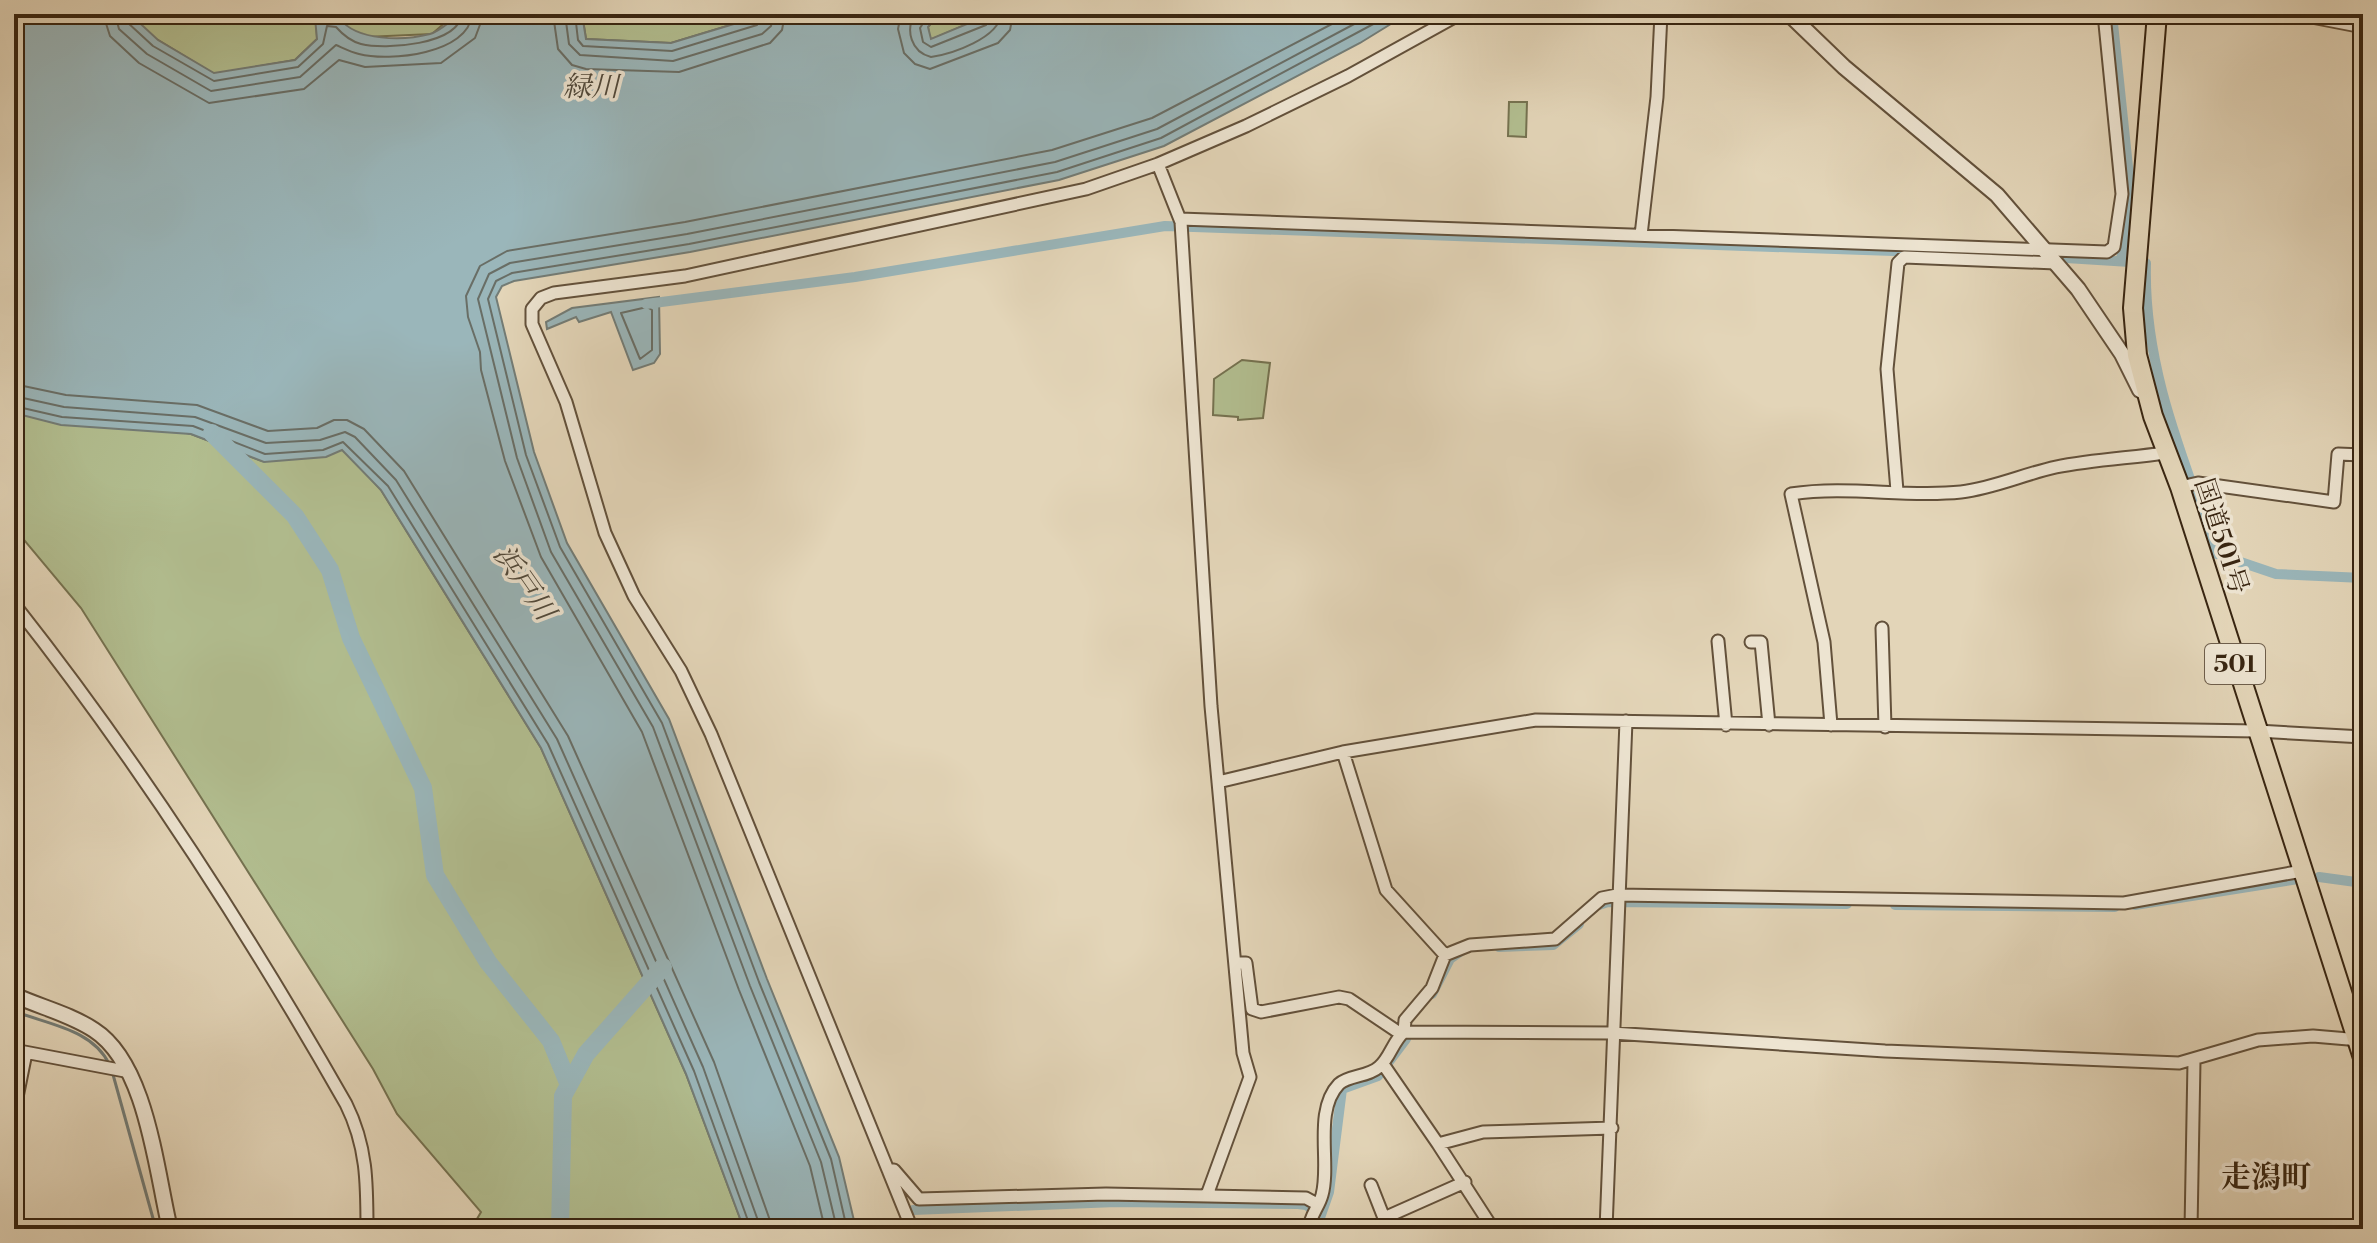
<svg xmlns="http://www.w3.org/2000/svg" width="2377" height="1243" viewBox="0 0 2377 1243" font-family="'Libre Bodoni','Noto Serif JP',serif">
	<rect width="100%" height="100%" fill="#e3d5b8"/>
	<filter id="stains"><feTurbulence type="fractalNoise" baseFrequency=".0025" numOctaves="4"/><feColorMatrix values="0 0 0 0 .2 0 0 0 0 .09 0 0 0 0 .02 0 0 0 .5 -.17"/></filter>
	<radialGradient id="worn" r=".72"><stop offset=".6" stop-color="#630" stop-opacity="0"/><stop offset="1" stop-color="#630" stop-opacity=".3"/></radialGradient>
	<!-- green -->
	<path fill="#b2be90" stroke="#757250" stroke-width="2" d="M14,14h448l-13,5 -17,15 -67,3 -49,-19 1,21 -22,21 -81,14 -56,-34z
		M582,14h185l-96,29 -85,-4z
		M939,14h52l-61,26 -2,-13z
		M1509,102h18l-1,35 -18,-1z
		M1242,360l28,3 -7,55 -25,2v-3l-25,-2 1,-36z
		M293,391l88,99 160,258 145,326 58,155h-267l-3,-5 7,-12 -84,-98 -24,-45 -292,-461 -67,-80v-134l177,40 71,27z"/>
	<!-- water -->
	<path fill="#9ab6ba" stroke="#737c76" stroke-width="2" d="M14,14h116l28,26 56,33 81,-13 22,-21 -2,-21 25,1c17,22 63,22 90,15 11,-3 21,-15 32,-20h120l4,25 85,4 96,-29h172l-11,13 3,12 60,-25h416l-47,29 -196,103 -105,34 -369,72 -176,29 -12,5 -6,11 38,155 33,91 102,176 98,260 72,178 17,72h-112l-58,-155 -145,-326 -160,-258 -39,-40 -16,7 -62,5 -73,-28 -130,-9 -47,-12z
		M659,297l1,57 -6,9 -21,7 -22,-58 -32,10 -3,-5 -29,12 -1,-7 26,-14z"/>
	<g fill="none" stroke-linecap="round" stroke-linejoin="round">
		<!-- shore -->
		<path stroke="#696e66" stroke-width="2" d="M103,14l7,22 29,27 70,40 95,-14 35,-29 26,7 76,-4 34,-25 9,-24
			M115,14l4,15 28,25 64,37 89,-14 36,-32c7,3 15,7 23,9 30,8 110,0 113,-40
			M125,14l2,8 26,24 61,35 84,-14 25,-23 4,-18 9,1c7,8 14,14 25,17 24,6 97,1 101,-30
			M553,14l5,35 14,16 14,4 93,3 91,-29 12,-13 3,-16
			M565,14l4,30 11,11 93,6 89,-27 9,-8 2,-12
			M575,14l3,26 5,6 89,5 85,-26 6,-11
			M901,14l-3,15 6,24 11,11 15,5 68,-26 12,-13 3,-16
			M915,14c-10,16 -4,38 16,43 21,-3 68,-19 70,-43
			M929,14l-9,14 3,14 8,5 55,-22 5,-11
			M647,307l5,3v40l-12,9 -19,-46z
			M14,384l52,11 131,10 71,26 49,-3 17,-8h13l17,9 40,42 164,265 146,326 59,167
			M14,396l50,11 131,10 71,26 54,-3 25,-8 10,5 41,43 161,259 146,328 58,162
			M14,406l48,11 131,9 72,28 58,-4 20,-8 45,44 160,258 146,327 57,158
			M825,1229l-15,-63 -71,-176 -97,-258 -101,-175 -36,-96 -24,-91 -1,-18 -12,-35 -2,-21 14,-30 27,-15 178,-29 367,-72 100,-32 199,-104
			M837,1229l-16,-67 -71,-176 -97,-259 -102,-175 -34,-94 -39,-159 11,-25 21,-11 177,-29 368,-72 102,-33 216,-115
			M847,1229l-16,-70 -72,-177 -97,-259 -102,-176 -34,-92 -38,-156 8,-18 16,-8 177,-29 368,-72 104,-34 231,-124"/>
		<!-- stream -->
		<path stroke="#737c76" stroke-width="3" d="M14,1011c32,13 79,18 95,53
			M112,1071l44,158"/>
		<!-- canal -->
		<path stroke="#9ab6ba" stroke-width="10" d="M2112,14l18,172 -9,75
			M2066,258l80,5c-3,103 37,195 71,291l59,20 87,4
			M646,304l209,-27 310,-51 873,30
			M2319,877l44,6
			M1599,905l9,-3 239,2
			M1895,905l220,2
			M2135,905l163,-26
			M1499,947l54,-2 26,-21
			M1432,994l18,-35 10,-7
			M913,1210l203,-8 182,2 8,1 13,9
			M867,1229l13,-5
			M1316,1229l13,-37 13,-103 36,-13 28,-37"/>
		<!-- river -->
		<path stroke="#9ab6ba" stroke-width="18" d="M212,433l83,83 35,54 21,68 72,150 12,87 53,87 63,79 18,44
			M560,1229l3,-133 23,-42 77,-87"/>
		<!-- minor casing -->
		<g stroke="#63513b" stroke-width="15">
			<path id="minor" d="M2296,14l67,13
				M1158,164l23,58 30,484 32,347 7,24 -43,118
				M1180,219l927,33 7,-5 8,-53 -18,-180
				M1641,235l16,-138 4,-83
				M2180,487l18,-4 136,19 4,-48 25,1
				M1897,491l-10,-122 11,-106 6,-6 152,6
				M14,604c124,157 233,326 332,500 21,42 21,79 21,125
				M1882,628l3,99
				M1718,641l8,84
				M1751,642h10l8,83
				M1831,725l-7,-83 -33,-148c57,-9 114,4 170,-2 33,-4 63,-18 95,-25 35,-7 73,-9 109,-14
				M1343,752l43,138 59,65 -13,33 -27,32 -1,12
				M1218,782l125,-30 193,-32 721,11 106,6
				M1445,955l25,-10 85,-6 47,-41 15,-3 507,8 178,-32
				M1238,963h8l6,46 9,3 78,-15 10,2 52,35
				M14,1050l116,22
				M1383,1064l55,80
				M14,1112l12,-59
				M888,1170h6l25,29 187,-5 200,4 11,6
				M1371,1185l13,33 81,-36
				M912,1229l-201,-495 -30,-63 -47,-75 -29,-63 -39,-131 -34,-78v-15l9,-11 13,-5 131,-17 401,-87 72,-25 88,-38 102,-50 112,-62
				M1309,1229c1,-14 10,-22 13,-34 9,-32 -9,-84 17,-111 10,-9 29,-7 40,-17 11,-9 14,-26 25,-35l208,1 273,18 294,12 79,-23 55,-4 47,4
				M1493,1229l-55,-85 45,-12 129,-4
				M1606,1229l20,-508
				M2191,1229l3,-168"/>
		</g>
		<!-- tertiary casing -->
		<g stroke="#63513b" stroke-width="18">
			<path id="tertiary" d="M1789,14l55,53 153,128 81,94 44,65 18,36
				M14,995c26,12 56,19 80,35 53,34 62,141 76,199"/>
		</g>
		<!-- trunk casing -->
		<g stroke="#382511" stroke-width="22">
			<path id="trunk" d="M2157,14l-24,294 4,47 16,61 27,71 183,571"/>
		</g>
		<!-- minor -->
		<use href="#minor" stroke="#ede4d1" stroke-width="11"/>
		<!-- tertiary -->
		<use href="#tertiary" stroke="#ede4d1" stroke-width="14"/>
		<!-- trunk -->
		<use href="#trunk" stroke="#e3d5b8" stroke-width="18"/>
	</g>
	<g text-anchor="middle" stroke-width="7" stroke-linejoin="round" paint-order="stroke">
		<!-- shield labels -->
		<rect fill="#ede4d1" stroke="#6e5e4b" stroke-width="2" x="2205" y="644" width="60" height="40" rx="6"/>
		<g font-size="24" font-weight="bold" fill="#382511">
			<text x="2235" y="672">501</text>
		</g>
		<!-- street labels -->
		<g font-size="26" fill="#382511" stroke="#ede4d1">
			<text transform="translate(2222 536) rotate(72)" y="9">国道501号</text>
		</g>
		<!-- water labels -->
		<g font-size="28" font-style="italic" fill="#50493b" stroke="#ede4d1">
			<text x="591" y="96">緑川</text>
			<text transform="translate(525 582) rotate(55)" y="10">浜戸川</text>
		</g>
		<!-- quarter labels -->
		<g font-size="30" font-weight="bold" fill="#382511" stroke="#ede4d1">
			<text x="2266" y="1187">走潟町</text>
		</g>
	</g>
	<!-- margin -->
	<rect width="2377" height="1243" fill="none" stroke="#e3d5b8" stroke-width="48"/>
	<rect x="16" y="16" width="2345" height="1211" fill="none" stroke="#382511" stroke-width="4"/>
	<rect x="24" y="24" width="2329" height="1195" fill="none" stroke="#382511" stroke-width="2"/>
	<rect width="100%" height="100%" filter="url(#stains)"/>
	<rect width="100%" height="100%" fill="url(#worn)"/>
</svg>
